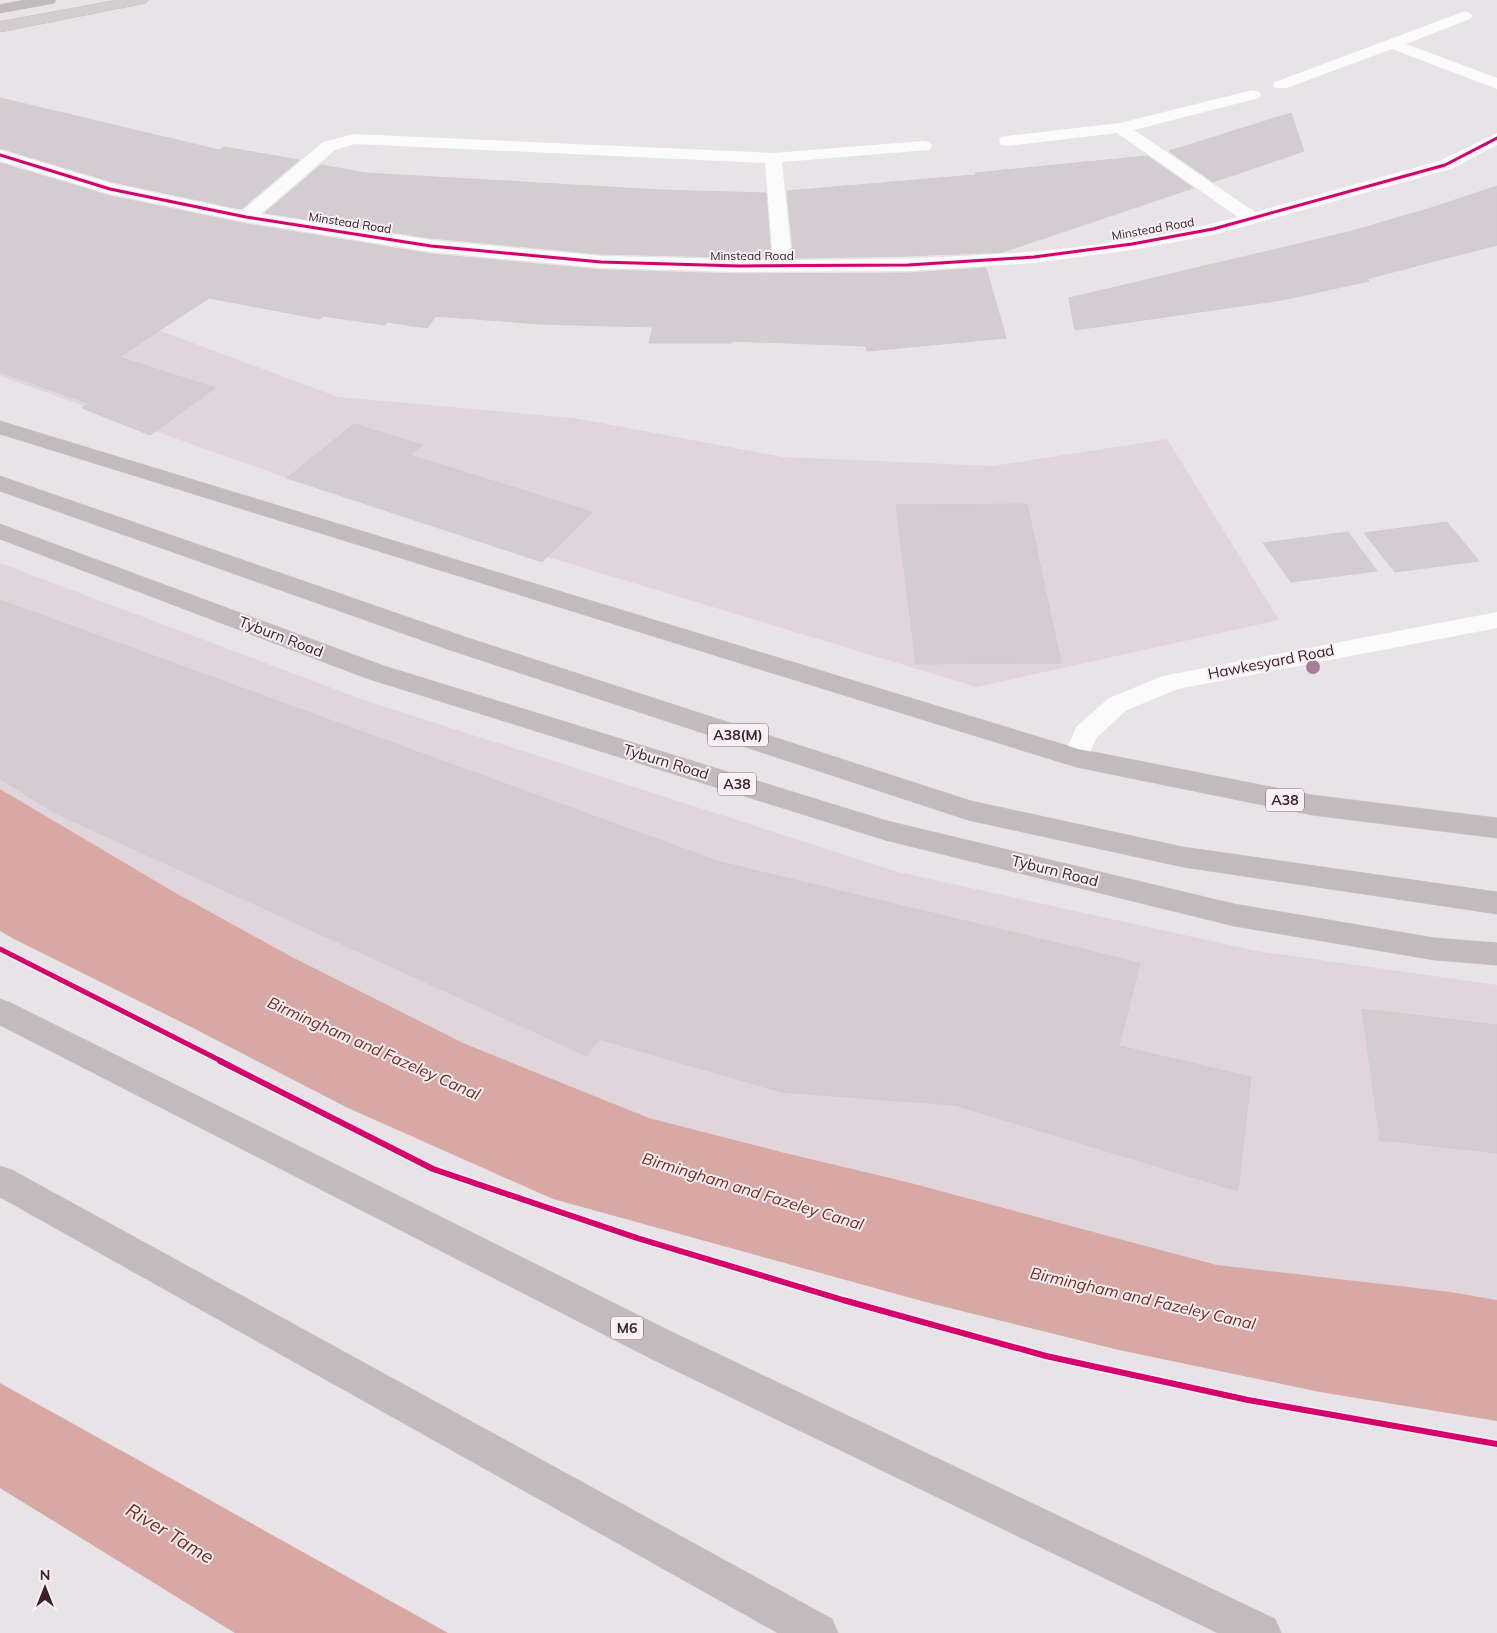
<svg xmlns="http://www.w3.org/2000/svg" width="1497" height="1633" viewBox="0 0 1497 1633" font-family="Mulish,sans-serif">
	<rect width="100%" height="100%" fill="#e8e3e6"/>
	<!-- built -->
	<path fill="#e0d5da" d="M0,271l338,126 236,21 209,39 210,9 174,-27 112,181 -302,67 -690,-209 -287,-102z
		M0,563l361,136 537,173 359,79 240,34v315l-46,-8 -234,-27 -310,-83 -126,-30 -132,-34 -187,-75 -170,-86 -118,-65 -174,-103z"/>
	<!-- water -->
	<path fill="#d8a8a4" d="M0,789l174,103 118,65 171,86 186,75 132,34 126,30 310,83 234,27 46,8v121l-177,-29 -201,-42 -190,-47 -376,-104 -207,-92 -153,-79 -179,-89 -14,-8z
		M0,1383l448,250h-213l-235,-145z"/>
	<!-- building -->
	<path fill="#d3ccd0" stroke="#d1cbce" d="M0,98l219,52 5,-3 75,13 -58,49 -128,-27 -113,-34z
		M1291,113l13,38 -91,31 -44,-31z
		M1147,156l46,32 -190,64 -99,4 -110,2 -7,-67 189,-16 -1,-2z
		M0,163l110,33 136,28 185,30 170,16 138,4 169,-1 78,-5 20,70 -139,13 -1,-5 -134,-5v2h-83l4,-16 -113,-3 -104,-8 -9,12 -40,-6 -2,3 -62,-9 -3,3 -111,-21 -90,59 96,31 -65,47 -68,-27 6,-5 -88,-31z
		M321,165l44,8 295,17 106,3 5,65 -170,-4 -170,-16 -166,-25z
		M1497,186v59l-131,34 3,2 -87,19 -207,30 -6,-32 280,-66 82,-24z
		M354,424l68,21 -12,10 182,57 -50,50 -255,-84z
		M1027,504l34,159 -145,1 -20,-159z
		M1447,522l32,39 -84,11 -31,-39z
		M1348,532l29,39 -86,11 -28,-39z
		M0,600l720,262 420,101 -21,83 132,31 -13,114 -283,-86 -174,-13 -182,-53 -12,17 -532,-243 -55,-34z
		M1362,1009l135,16v128l-117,-13z"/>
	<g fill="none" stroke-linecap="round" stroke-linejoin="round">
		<!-- major casing -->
		<g stroke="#c9c0c3" stroke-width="1">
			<path id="major" d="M118,0h30l-2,3 -5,1 -141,28v-10z"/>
		</g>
		<!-- highway casing -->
		<g stroke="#c9c0c3" stroke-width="1">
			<path id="highway" d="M25,0h31l-2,3 -5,1 -49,9v-8z
				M0,421l1078,328 234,46 185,23v20l-185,-23 -236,-48 -1076,-333z
				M0,476l468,162 503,163 212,46 314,45v22l-314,-47 -215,-47 -518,-170 -450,-159z
				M0,524l384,142 503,155 347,83 201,34 62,5v22l-62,-5 -201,-34 -349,-86 -519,-162 -366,-139z
				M0,999l11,4 667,332 597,284 6,14h-63l-566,-274 -652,-334z
				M0,1166l12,4 820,449 6,14h-60l-778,-436z"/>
		</g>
		<!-- minor -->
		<path fill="#fcfbfb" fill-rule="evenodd" d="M1465,11l5,2 3,3 -3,3 -64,25 91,34v11l-105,-40 -105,39h-12l-2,-3 2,-3z
			M1253,90l6,2 2,3 -2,3 -125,32 121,82 184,-51 58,-28v12l-46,24 -238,66 -81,15 -98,13 -126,8 -169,1 -138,-4 -170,-16 -185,-30 -136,-28 -110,-33v-11l113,34 129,27 81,-69 31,-8 419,19 150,-12 6,1 3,4 -3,4 -147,12 10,98c149,-1 301,-4 446,-43l-121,-84 -110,13 -6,-1 -2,-4 2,-4 6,-1 113,-13zM355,144l410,19 8,97 -172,-4 -170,-16 -170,-26 74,-64z
			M1497,612v16l-319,61 -51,21 -30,27 -12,27 -9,3 -9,-3 -4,-6 13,-31 33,-29 54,-22z"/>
		<!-- major -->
		<use href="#major" fill="#d4cdd0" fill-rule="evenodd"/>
		<!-- highway -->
		<use href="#highway" fill="#c2babc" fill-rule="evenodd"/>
		<!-- cycleway-far2 casing -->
		<g stroke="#f8f0f4" stroke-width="5">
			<path id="cycleway-far2" d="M0,155l110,34 136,28 185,29 170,16 138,4 169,-1 126,-8 98,-13 81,-15 232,-64 52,-27"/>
		</g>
		<!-- cycleway-far1 casing -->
		<g stroke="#f8f0f4" stroke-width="8">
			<path id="cycleway-far1" d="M0,949l223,113"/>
		</g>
		<!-- cycleway casing -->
		<g stroke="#f8f0f4" stroke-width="9">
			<path id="cycleway" d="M220,1061l213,108 204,69 206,62 203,56 202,44 249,44"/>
		</g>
		<!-- cycleway-far2 -->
		<use href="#cycleway-far2" stroke="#d6006c" stroke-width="3"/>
		<!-- cycleway-far1 -->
		<use href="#cycleway-far1" stroke="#d6006c" stroke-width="5"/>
		<!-- cycleway -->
		<use href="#cycleway" stroke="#d6006c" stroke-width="6"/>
	</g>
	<!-- trees -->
	<circle fill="#a87d99" cx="1313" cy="667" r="7"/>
	<g text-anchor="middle" stroke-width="4" stroke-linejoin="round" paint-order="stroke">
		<!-- far-street labels -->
		<g font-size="12" fill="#3c2129" stroke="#f8f0f4">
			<text transform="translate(350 223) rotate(9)" y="4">Minstead Road</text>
			<text transform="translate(1153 229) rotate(-10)" y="4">Minstead Road</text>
			<text x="752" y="260">Minstead Road</text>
		</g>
		<!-- shield labels -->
		<g fill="#f8f0f4" stroke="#745f66" stroke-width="1">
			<rect x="708" y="723.5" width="60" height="23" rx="4"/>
			<rect x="718" y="772.5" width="38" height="23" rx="4"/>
			<rect x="1266" y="788.5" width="38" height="23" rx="4"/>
			<rect x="611" y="1316.5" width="32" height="23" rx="4"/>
		</g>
		<g font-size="14" font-weight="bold" fill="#3c2129">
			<text x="738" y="740">A38(M)</text>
			<text x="737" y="789">A38</text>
			<text x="1285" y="805">A38</text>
			<text x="627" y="1333">M6</text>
		</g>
		<!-- street labels -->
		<g font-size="15" fill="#3c2129" stroke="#f8f0f4">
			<text transform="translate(281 637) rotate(21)" y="5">Tyburn Road</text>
			<text transform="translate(1271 662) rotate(-11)" y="5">Hawkesyard Road</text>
			<text transform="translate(666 762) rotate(17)" y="5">Tyburn Road</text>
			<text transform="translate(1055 871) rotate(14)" y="5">Tyburn Road</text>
		</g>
		<!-- water labels -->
		<g font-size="16" font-style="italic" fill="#78261a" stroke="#f8f0f4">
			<text transform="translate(374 1048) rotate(24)" y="6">Birmingham and Fazeley Canal</text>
			<text transform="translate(753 1191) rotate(17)" y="6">Birmingham and Fazeley Canal</text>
			<text transform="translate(1143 1298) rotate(13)" y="6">Birmingham and Fazeley Canal</text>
		</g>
		<!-- near-water labels -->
		<g font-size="19" font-style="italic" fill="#78261a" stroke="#f8f0f4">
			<text transform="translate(170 1533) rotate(31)" y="7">River Tame</text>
		</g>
	</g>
	<!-- north arrow -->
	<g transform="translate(45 1588)" stroke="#f8f0f4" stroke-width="4" paint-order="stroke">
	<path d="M0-4L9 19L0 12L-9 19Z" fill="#3c2129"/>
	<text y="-8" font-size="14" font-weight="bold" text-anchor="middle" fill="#3c2129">N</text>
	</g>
</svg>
